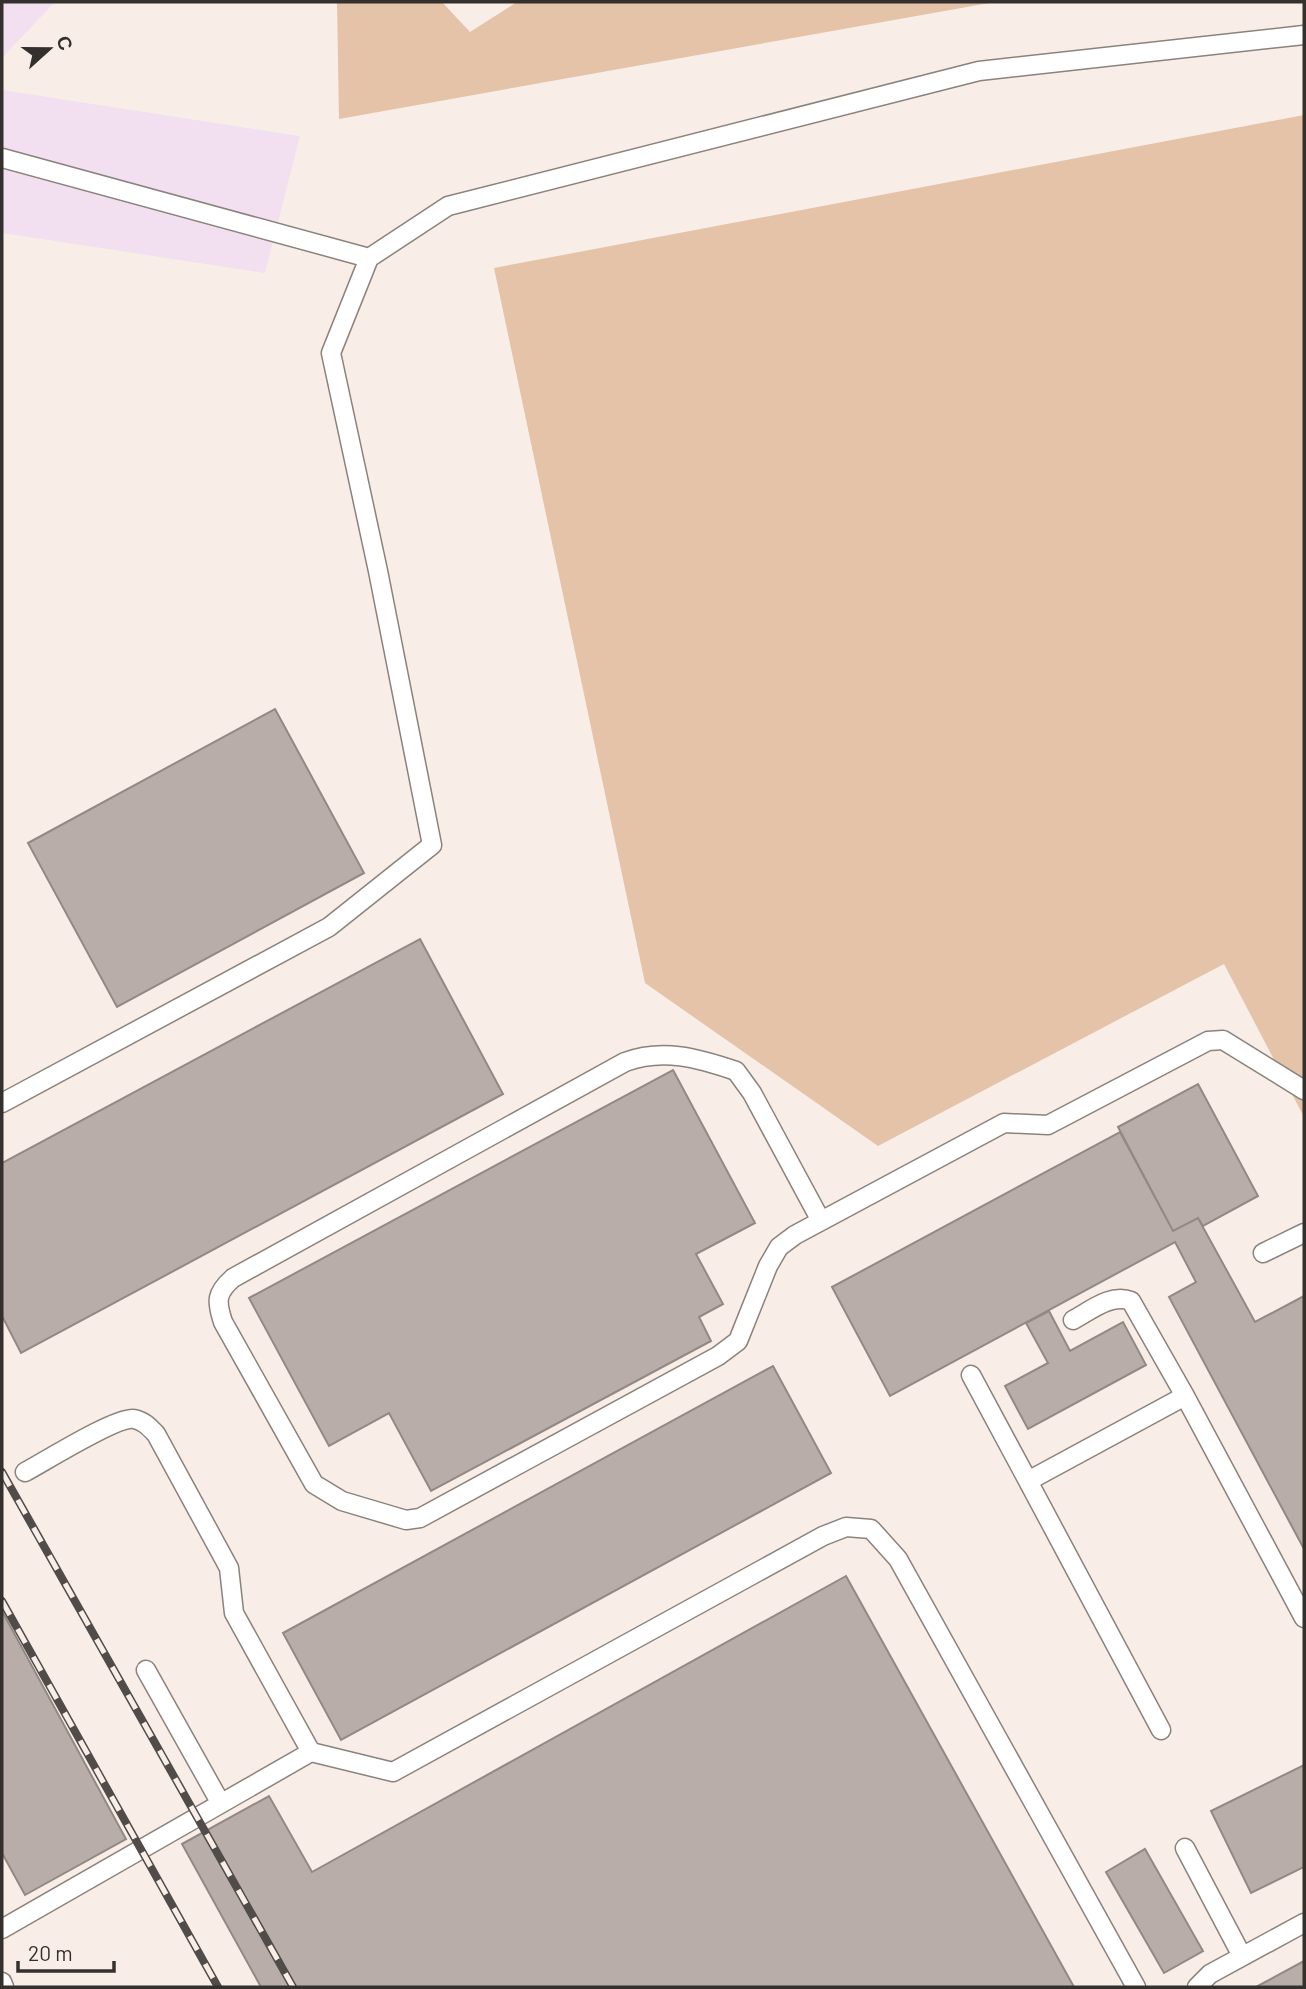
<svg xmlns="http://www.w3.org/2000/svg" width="1306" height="1989" viewBox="0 0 1306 1989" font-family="Barlow,sans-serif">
	<rect width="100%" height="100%" fill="#f8eee7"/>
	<!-- industrial -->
	<path fill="#f2e0f0" d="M2,2h53l-53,56z
		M2,90l298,46 -35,137 -263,-40z"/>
	<!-- green -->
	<path fill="#e4c3a9" d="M337,2h105l28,30 47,-30h478l-656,117z
		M1304,115v1002l-80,-153 -346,182 -233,-163 -151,-715z"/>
	<!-- building -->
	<path fill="#b8ada8" stroke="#938984" stroke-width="2" d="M275,709l89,164 -247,134 -89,-164z
		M420,939l83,155 -482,259 -19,-37v-153z
		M673,1070l82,153 -59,31 27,50 -24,13 12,24 -280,150 -42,-78 -60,33 -80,-148z
		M1198,1084l60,112 -55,30 -5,-8 -25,13 -55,-104z
		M1120,1132l53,99 25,-13 57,104 49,-26v253l-135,-252 27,-15 -21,-40 -285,154 -58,-109z
		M1049,1311l21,40 53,-29 23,43 -118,64 -23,-43 43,-23 -22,-40z
		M773,1366l58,107 -490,267 -58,-107z
		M846,1576l228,411h-813l-79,-143 87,-48 43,76z
		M2,1611l124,228 -101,56 -23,-42z
		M1304,1765v102l-53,26 -40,-82z
		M1145,1849l58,102 -39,22 -58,-101z
		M1304,1961v26h-48z"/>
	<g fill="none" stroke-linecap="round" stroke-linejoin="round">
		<!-- service casing -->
		<g stroke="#8b827c" stroke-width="21">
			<path id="service" d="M2,158l367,100
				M2,1103l327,-176 103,-82 -54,-274 -47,-218 38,-95 79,-52 531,-135 325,-36
				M821,1221l-69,-128 -16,-22c-38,-13 -73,-23 -111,-9l-392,216c-17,15 -17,23 -10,44l91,162 28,17 64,19 14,-2 298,-162 20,-15 30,-75 11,-19 16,-12 209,-112 44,2 160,-84 15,-1 81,50
				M1263,1253l41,-20
				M1073,1320c17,-9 38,-27 58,-19l54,95
				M971,1375l57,106
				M25,1472c19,-10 92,-56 109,-53 10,2 15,8 22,15l73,134 5,45 77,139
				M146,1670l74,132
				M1161,1730l-133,-249 157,-85 119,222
				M1185,1848l57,108
				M2,1929l309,-177 82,20 430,-236 23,-9 25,2 27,30 238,428
				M2,1982l2,5
				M1197,1987l13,-13 94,-51"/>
		</g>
		<!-- service -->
		<use href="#service" stroke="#fff" stroke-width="18"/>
		<!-- rail casing -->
		<g stroke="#514c49" stroke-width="8">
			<path id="rail" d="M2,1472l291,515
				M2,1601l216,386"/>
		</g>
		<!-- rail -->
		<use href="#rail" stroke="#f8eee7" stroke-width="5" stroke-dasharray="16" stroke-linecap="butt"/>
	</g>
	<!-- border -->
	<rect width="1306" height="1989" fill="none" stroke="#34302e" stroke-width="7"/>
	<!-- north arrow -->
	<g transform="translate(49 49) rotate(69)" stroke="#f8eee7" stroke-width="5" paint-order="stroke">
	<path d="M0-5L12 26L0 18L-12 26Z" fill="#34302e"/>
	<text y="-10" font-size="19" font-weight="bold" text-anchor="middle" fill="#34302e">С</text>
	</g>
	<!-- scale -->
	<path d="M18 1961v10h96v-10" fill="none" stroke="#34302e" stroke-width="3.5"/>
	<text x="28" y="1961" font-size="21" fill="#34302e" stroke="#f8eee7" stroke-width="5" paint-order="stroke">20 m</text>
</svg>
